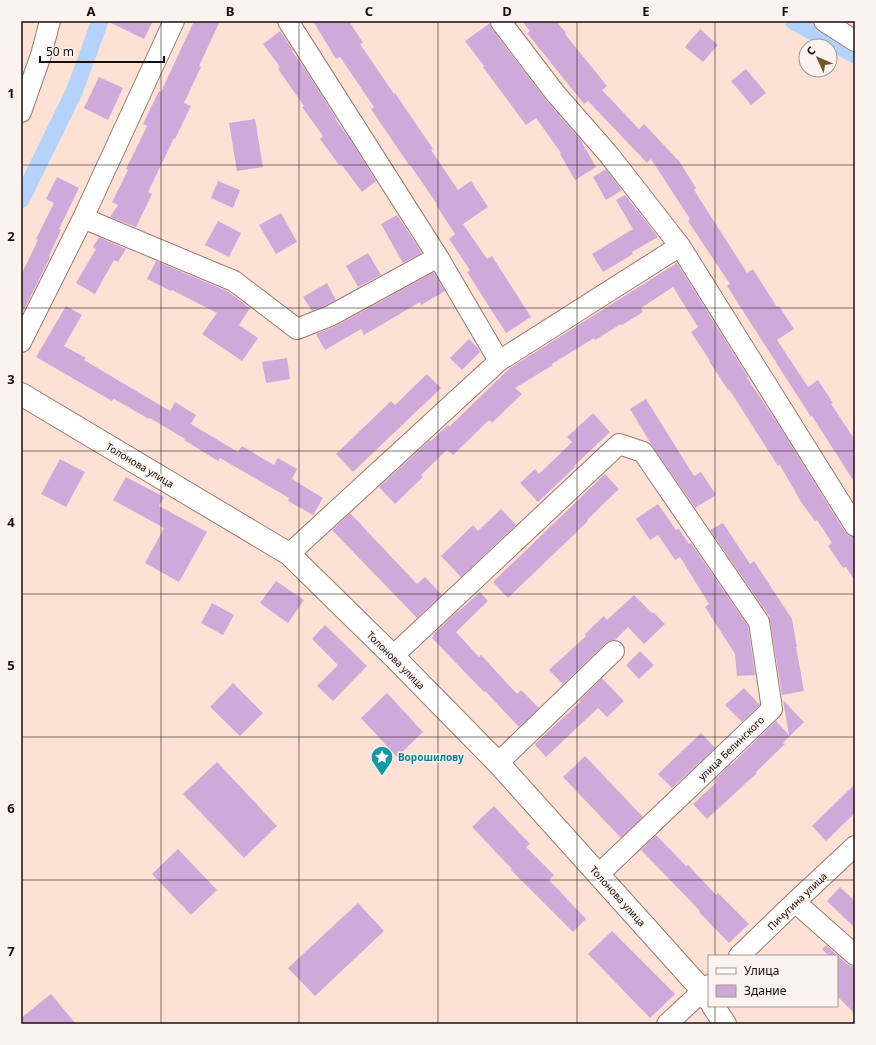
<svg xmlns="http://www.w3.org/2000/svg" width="876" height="1045" viewBox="0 0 876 1045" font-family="'Noto Sans',sans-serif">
	<rect width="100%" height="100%" fill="#fee1d5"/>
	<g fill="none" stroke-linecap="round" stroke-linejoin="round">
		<!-- canal -->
		<path stroke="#b4d3fc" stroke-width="17" d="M793,21l62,34
			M21,200l53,-108 26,-71"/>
	</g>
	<!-- building -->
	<path fill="#d0a9db" d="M107,21h46l-9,18z
		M194,21h26l-21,45 2,1 -17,36 7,3 -16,33 -1,-1 -26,54 4,2 -16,33 -26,-10 8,-12 -6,-3 16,-32 -2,-1 21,-43 -4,-2 16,-33 2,1z
		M313,21h36l14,22 -3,1 34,50 1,-1 38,56 -2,1 27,40 13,-9 17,26 -25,17 24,35 5,-3 39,61 -25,16 -39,-61 3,-2 -21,-31 6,-5 -19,-29 1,-1 -27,-39h-1l-38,-56 3,-2 -34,-50 -4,2z
		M522,21h34l10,12 -1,1 42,52 -5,4 37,39 5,-5 35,37 17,27 -2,2 53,83 6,-4 24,38 2,-1 15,23 -17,11 31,47 10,-7 15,23 -2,1 24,36v43l-43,-67 -1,1 -18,-28 -66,-103 3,-2 -42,-63 2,-2 -39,-60 -4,4 -59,-62 -4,3 -57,-71 3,-2z
		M490,23l2,6 54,71 34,39 16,28 -21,13 -15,-26 1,-1 -25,-35 -10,7 -43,-58 1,-1 -19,-25z
		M700,29l18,16 -15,17 -18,-15z
		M280,31l13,19 -1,1 13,18 31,49 -1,1 15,20 26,42 -14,11 -21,-28 -2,1 -19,-26 3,-3 -21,-29 2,-1 -26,-37 2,-2 -17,-23z
		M746,69l20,24 -15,12 -20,-24z
		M99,77l24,11 -15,32 -24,-12z
		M255,119l8,48 -26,4 -8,-48z
		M606,169l16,21 -16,10 -13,-23z
		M57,177l22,11 -20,41 2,1 -12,26 1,1 -29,59v-41l17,-35 -2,-1 18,-36 -8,-4z
		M218,181l22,9 -7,18 -22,-10z
		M625,195l33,42 -26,15 1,2 -30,18 -11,-18 41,-25 -17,-29z
		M281,213l16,29 -21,12 -17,-29z
		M397,215l25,38 -19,10 -22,-39z
		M218,221l23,12 -12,24 -24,-12z
		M99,237l27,12 -8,13 -4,-2 -19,34 -19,-11 20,-34 -3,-2z
		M368,253l13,22 -23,12 -12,-21z
		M156,261l71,30 23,17 -11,17 19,13 -16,23 -40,-27 15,-21 -45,-23 -1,1 -24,-12z
		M677,263l71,114 -1,1 31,46 67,108 4,4 6,1v44l-9,-14 -3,1 -15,-22 4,-3 -15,-23 -2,1 -14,-19 -21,-37 -2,1 -49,-77 -1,1 -19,-29h1l-19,-29 7,-5 -25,-40 -32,21 2,4 -21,13 -1,-1 -26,16 -1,-2 -42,26 1,1 -38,23 7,6 -30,29 -3,-3 -36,35 -6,-5 -26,25 2,2 -28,27 -16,-17 51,-47 1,1 17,-16 1,2 61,-59z
		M434,272l11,19 -24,14 -1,-3 -56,33 -3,-6 -36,21 -9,-16 20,-8z
		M327,283l9,17 -11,6 -13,5 -9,-14z
		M66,306l16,9 -18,31 22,12 -2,2 86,51 5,-9 21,13 -5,9 47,28 4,-6 32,19 4,-7 19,11 -5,10 31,19 -10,17 -25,-14 1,-3 -69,-40 -2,3 -34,-21 1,-1 -35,-21 -1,1 -35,-20 -2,2 -76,-44z
		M469,339l9,9 2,4 -18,18 -12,-12z
		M287,358l3,21 -24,4 -4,-21z
		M427,374l14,14 -88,84 -17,-18 55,-53 4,4z
		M646,399l48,77 7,-4 15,23 -21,13 -42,-61 -23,-38z
		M593,413l17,19 -36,34 1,1 -37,35 -18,-19 15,-14 4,5 33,-32 -5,-5z
		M60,459l25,13 -19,35 -25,-13z
		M605,474l14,15 -32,31 1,1 -80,77 -15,-16z
		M126,477l38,20 -5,9 48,26 -28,50 -34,-19 19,-35 -51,-28z
		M658,504l18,26 3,-1 10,15 2,-1 57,83 7,49 -18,1 -2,-22 -30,-47 4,-3 -29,-47 -5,3 -17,-25 -8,5 -14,-21z
		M501,509l15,16 -55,52 -20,-21 32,-31 5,6z
		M350,513l67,71 8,-7 17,18 -25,23 -85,-88z
		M723,523l27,41 4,-3 38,58 5,28h-1l8,44 -22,4 -12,-75 -1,-4 -59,-86z
		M276,581l28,19 -16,23 -28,-20z
		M480,592l8,9 -32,31 23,25 2,-2 36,39 4,-4 18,18 -20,19 -34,-36 -1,1 -52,-54 2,-2 -1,-1 24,-24 1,1z
		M634,595l18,18 1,-1 12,12 -21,20 -16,-17 -13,13h-4l-5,3 -43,41 -14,-14 37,-34 -1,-2 19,-18 3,4z
		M212,603l22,12 -11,20 -22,-12z
		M325,625l42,41 -34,35 -16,-15 21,-21 -26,-26z
		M640,651l14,14 -15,14 -13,-14z
		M602,678l22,23 -17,16 -9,-9 -52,49 -11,-12 1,-1h-1l45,-42 -1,-1z
		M233,683l30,30 -23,23 -30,-29z
		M744,688l16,17 -18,17 -17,-17z
		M387,693l36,39 -26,25 -36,-39z
		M783,700l21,22 -21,21 2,1 -29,28 1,1 -50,46 -14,-15 24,-22 -2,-2 15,-16 1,1 45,-44 13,14z
		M701,733l14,15 -43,40 -14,-14z
		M585,756l58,61 -22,21 -58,-61z
		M217,762l60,64 -33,32 -61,-64z
		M855,784v29l-29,28 -14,-15z
		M494,806l36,38 -4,3 28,28 -5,5 37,39 -13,13 -62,-62 1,-1 -40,-42z
		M656,835l30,31 2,-1 28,30 2,-2 31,31 -20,19 -30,-31 1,-1 -59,-61z
		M178,849l39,41 -26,25 -39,-41z
		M840,887l15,14v27l-28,-27z
		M358,903l26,28 -69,65 -27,-28z
		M612,931l63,63 -25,24 -62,-64z
		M826,945l21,19 5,2h3v48l-18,-18v-40h-8l-7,-7z
		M51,994l25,30h-55v-6z"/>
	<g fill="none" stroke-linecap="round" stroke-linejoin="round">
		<!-- street casing -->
		<g stroke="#9a7a6d" stroke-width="22">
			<path id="street" d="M288,21l150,236 61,104
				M824,21l31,20
				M501,22l54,71 55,63 70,90 175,280
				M21,112l20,-57 9,-34
				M83,218l151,63 63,48 33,-13 108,-59
				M21,342l62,-124 91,-197
				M289,554l210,-193 181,-115
				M393,656l226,-212 24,8 116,170 13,87 -173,165
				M498,763l116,-112
				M795,902l60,53
				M739,956l56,-54 60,-56
				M667,1024l42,-39"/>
		</g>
		<!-- secondary casing -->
		<g stroke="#9a7a6d" stroke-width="24">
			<path id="secondary" d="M21,394l268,160 104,102 105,107 205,228 6,9
				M713,1006l12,18"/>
		</g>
		<!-- street -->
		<use href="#street" stroke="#fff" stroke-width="20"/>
		<!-- secondary -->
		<use href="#secondary" stroke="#fff" stroke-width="22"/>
	</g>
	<!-- grid -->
	<path fill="none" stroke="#1a0e0a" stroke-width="1" stroke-opacity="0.55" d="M161,21v1003M299,21v1003M438,21v1003M577,21v1003M715,21v935M21,165h834M21,308h834M21,451h834M21,594h834M21,737h834M21,880h834M715,1006v18"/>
	<!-- icons -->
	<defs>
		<g id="sight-pin" transform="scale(1.15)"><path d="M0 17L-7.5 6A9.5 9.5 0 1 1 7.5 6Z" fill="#0f9aa8" stroke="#fbf3f0"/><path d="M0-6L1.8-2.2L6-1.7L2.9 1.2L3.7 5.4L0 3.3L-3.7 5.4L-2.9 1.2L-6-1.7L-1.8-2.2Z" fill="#fff"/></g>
	</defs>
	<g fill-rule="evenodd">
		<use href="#sight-pin" x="382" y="757"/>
	</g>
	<g text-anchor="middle" stroke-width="3" stroke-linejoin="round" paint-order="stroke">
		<!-- street labels -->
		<g font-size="10" fill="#1a0e0a" stroke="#fbf3f0">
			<text transform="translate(140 465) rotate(31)" y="4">Толонова улица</text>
			<text transform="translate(396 660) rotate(45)" y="4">Толонова улица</text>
			<text transform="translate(731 748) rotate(-44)" y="4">улица Белинского</text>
			<text transform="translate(618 896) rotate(48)" y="4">Толонова улица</text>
			<text transform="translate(797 901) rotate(-44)" y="4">Пичугина улица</text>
		</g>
		<!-- culture labels -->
		<g font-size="10" font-weight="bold" fill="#0d838f" stroke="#fbf3f0" text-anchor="start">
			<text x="398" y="761">Ворошилову</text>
		</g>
	</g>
	<!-- border -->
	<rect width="876" height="1045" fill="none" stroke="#fbf3f0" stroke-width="44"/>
	<!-- legend -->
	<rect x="708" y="955" width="130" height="52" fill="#fbf3f0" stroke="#a19794"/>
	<rect x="716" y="968" width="20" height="6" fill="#ffffff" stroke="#a19794"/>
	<text x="744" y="975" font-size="12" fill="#1a0e0a">Улица</text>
	<rect x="716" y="985" width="20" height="12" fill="#d0a9db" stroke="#a19794"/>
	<text x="744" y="995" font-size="12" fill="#1a0e0a">Здание</text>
	<!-- north arrow -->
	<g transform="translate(818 58) rotate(315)"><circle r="19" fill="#fbf3f0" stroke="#a19794"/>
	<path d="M0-3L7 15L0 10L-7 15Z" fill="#705828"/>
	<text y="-6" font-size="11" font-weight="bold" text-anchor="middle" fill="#1a0e0a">С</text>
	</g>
	<!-- scale -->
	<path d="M40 56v6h124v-6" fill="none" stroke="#1a0e0a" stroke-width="2"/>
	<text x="46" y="56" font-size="12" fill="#1a0e0a" stroke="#fbf3f0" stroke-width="3" paint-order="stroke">50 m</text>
	<rect x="22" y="22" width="832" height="1001" fill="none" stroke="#1a0e0a" stroke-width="1.5"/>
	<g font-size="13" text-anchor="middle" font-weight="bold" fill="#1a0e0a">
		<text x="91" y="16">A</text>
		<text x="230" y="16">B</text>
		<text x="369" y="16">C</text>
		<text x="507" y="16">D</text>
		<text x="646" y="16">E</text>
		<text x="785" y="16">F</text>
		<text x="11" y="98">1</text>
		<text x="11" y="241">2</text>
		<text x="11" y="384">3</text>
		<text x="11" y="527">4</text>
		<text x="11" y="670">5</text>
		<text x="11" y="813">6</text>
		<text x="11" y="956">7</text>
	</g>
</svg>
